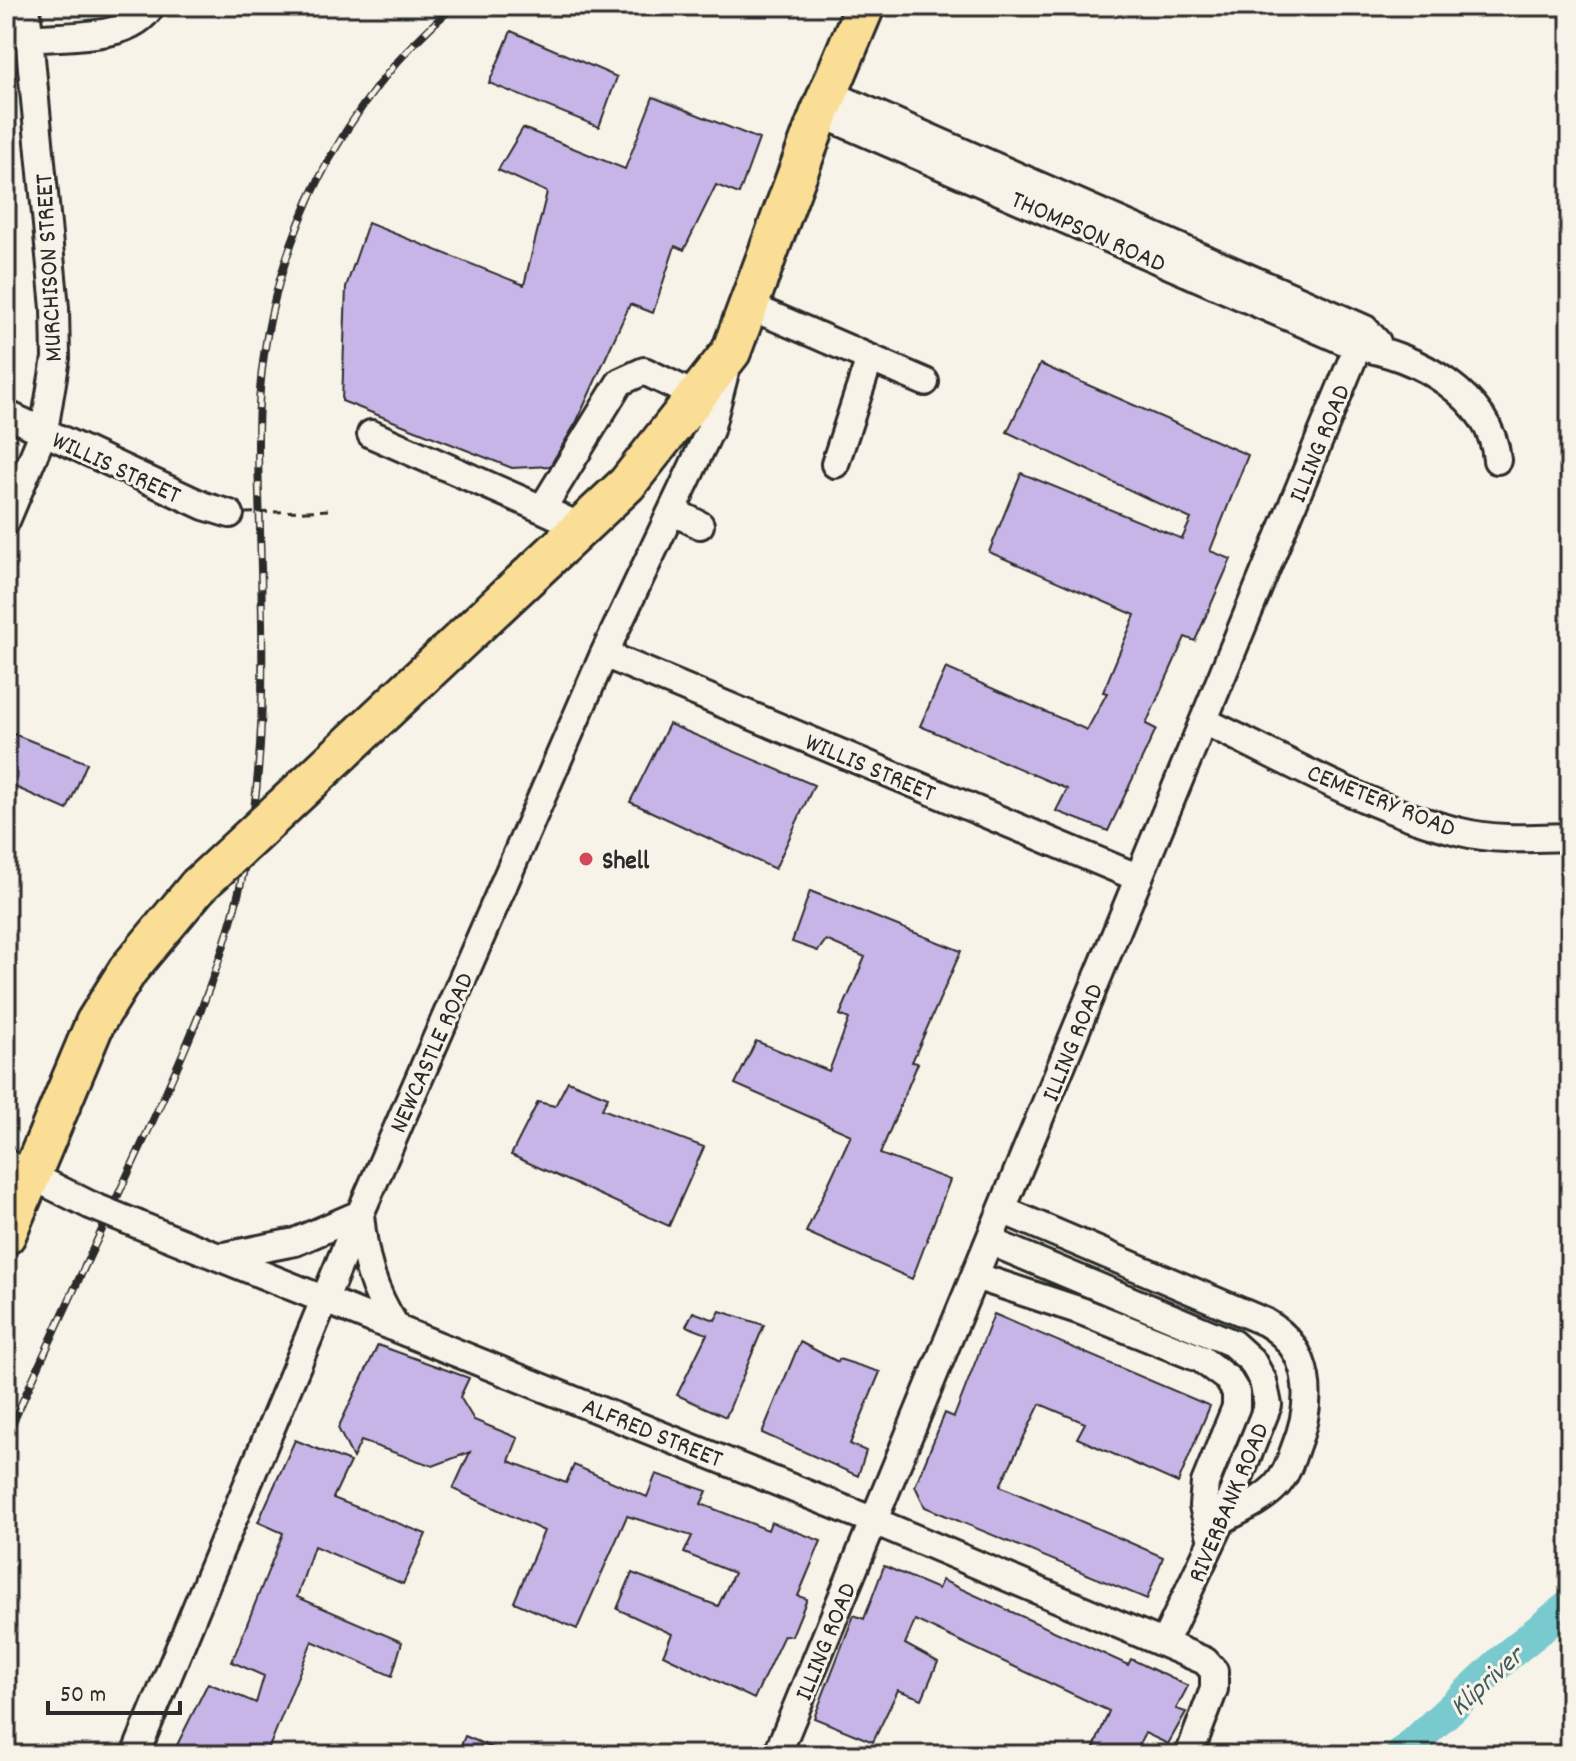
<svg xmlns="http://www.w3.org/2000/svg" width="1576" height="1761" viewBox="0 0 1576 1761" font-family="Dekko,sans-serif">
	<rect width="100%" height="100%" fill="#f7f3e8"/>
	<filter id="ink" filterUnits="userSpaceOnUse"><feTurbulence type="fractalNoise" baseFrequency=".0125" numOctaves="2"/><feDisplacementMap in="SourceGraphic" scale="16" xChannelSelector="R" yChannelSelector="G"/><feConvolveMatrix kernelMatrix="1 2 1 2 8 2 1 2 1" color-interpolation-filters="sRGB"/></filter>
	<g filter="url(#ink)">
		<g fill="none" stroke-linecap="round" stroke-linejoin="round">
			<!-- river -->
			<path stroke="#79cacf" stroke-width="32" d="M1401,1755l107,-100 62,-50"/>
		</g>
		<!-- building -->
		<path fill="#c6b5e6" stroke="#2b2b2b" stroke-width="2" d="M511,31l106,46 -18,50 -110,-44z
			M653,97l106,42 -20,55 -23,-9 -32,65 -9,-4 -22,67 -23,-9 -53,117 -27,45 -38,2 -170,-67 4,-114 22,-64 156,62 23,-93 -49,-22 25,-42 102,41z
			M1040,364l208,91 -38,96 21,8 -36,82 -10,-4 -39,87 10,5 -48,102 -52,-20 11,-22 -147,-63 26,-58 141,62 20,-37 -4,-1 32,-77 -146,-63 32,-79 161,66 9,-20 -184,-87z
			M669,724l145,61 -39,84 -145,-67z
			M6,731l81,32 -20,47 -61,-27z
			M810,891l151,60 -49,111 6,1 -38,91 70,26 -38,99 -106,-47 45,-97 -116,-51 21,-43 73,30 20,-52 -9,-4 25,-58 -39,-17 -8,11 -26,-9z
			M568,1081l40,16 -6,12 102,38 -35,79 -158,-71 27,-53 17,4z
			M720,1311l44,14 -38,92 -49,-22 30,-61 -21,-8 7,-14 22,8z
			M994,1314l216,92 -32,77 -101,-45 8,-15 -45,-19 -40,82 163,71 -16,42 -222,-92 -10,-21 30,-73 9,4z
			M800,1342l38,20 1,-3 41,13 -30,72 16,7 -8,25 -96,-43z
			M378,1345l91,33 -9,19 14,23 44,18 -9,23 57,22 8,-18 73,32 9,-23 51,17 -6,13 67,26 3,-8 50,19 -23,55 9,3 -15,37 -8,-1 -30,64 -91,-44 9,-21 -55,-25 15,-36 86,33 16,-33 -50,-20 8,-17 -65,-20 -50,113 -63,-27 30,-71 -91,-42 17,-37 -37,14 -72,-25 -8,17 -15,-30z
			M295,1440l55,22 -17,36 93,36 -23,50 -89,-38 -17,51 105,45 -10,34 -80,-35 -46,114h-94l36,-72 48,20 8,-27 -32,-14 51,-129 -25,-11z
			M884,1566l54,23 4,-9 186,85 3,-6 57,27 -12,23 10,3 -18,32 -23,-11 -11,22h-43l18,-44 -194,-91 -10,24 33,18 -16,37 -24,-9 -25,52 -59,-24 40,-103 10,4z
			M465,1736l44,19h-52z"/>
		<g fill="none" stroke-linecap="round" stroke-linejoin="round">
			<!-- minor casing -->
			<g stroke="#2b2b2b" stroke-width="32">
				<path id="minor" d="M29,39c36,-4 102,2 122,-33
					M828,93l537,236 12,13
					M820,113l538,234c57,7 134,50 139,113
					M747,305l178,77
					M6,414l198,92 26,8
					M371,434l171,75
					M835,464l35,-106
					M674,512l26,13
					M6,521l38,-90 12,-73 -1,-50 -29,-302
					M581,527l-39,-18 78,-127 24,-11 52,25
					M604,654l535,224
					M1204,721c83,39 167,89 257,111 36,9 72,6 109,5
					M6,1163l84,42
					M1002,1210l263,112c48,27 49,79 30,126 -5,14 -9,28 -20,39 -15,15 -35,23 -53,33
					M139,1225l735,296 331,140 9,10v18l-25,66
					M989,1241l243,102 20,18 11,20 5,24 -46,115 -57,121
					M219,1257l76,-15 65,-28c4,44 12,76 36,113
					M975,1276l106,35 120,48 27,20 8,13v15l-31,76 -2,23 9,35
					M135,1755l225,-541 244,-560 106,-224 17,-65
					M777,1755l588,-1426"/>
			</g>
			<!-- highway casing -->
			<g stroke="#2b2b2b" stroke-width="44">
				<path id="highway" d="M282,808l345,-324 104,-132 89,-239 45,-107
					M6,1235l89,-212 33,-53 70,-84"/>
			</g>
			<!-- path -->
			<path stroke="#2b2b2b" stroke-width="3" stroke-dasharray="8 6" stroke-linecap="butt" d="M306,511l25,-1"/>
			<!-- minor -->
			<use href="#minor" stroke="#f7f3e8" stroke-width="26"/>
			<!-- highway -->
			<use href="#highway" stroke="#fbde96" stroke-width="38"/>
			<!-- rail casing -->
			<g stroke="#2b2b2b" stroke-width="8">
				<path id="rail" d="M6,1438c39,-87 80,-174 120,-260 45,-96 91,-191 115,-295 27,-117 22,-235 19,-354 -1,-46 -4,-93 0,-139 12,-147 81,-288 194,-384"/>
			</g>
			<!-- rail -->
			<use href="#rail" stroke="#f7f3e8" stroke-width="5" stroke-dasharray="15" stroke-linecap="butt"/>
			<!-- minor-bridge casing -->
			<g stroke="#2b2b2b" stroke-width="32" stroke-linecap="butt">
				<path id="minor-bridge" d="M90,1205l49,20"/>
			</g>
			<!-- highway-bridge casing -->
			<g stroke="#2b2b2b" stroke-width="44" stroke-linecap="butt">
				<path id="highway-bridge" d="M198,886l84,-78"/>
			</g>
			<!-- path-bridge -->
			<path stroke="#2b2b2b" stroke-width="3" stroke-dasharray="8 6" stroke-linecap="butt" d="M246,513l60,-2"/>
			<!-- minor-bridge -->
			<use href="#minor-bridge" stroke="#f7f3e8" stroke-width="26"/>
			<!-- highway-bridge -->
			<use href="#highway-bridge" stroke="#fbde96" stroke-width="38"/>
		</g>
	</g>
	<!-- markers -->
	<circle fill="#d1495b" stroke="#f7f3e8" stroke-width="3" cx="586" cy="859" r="8"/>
	<g text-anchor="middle" stroke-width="6" stroke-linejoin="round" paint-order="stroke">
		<!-- street labels -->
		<g font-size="26" fill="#2b2b2b" stroke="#f7f3e8">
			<text transform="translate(1089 230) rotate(24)" y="9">THOMPSON ROAD</text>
			<text transform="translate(47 268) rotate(-93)" y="9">MURCHISON STREET</text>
			<text transform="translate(1318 443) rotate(-68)" y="9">ILLING ROAD</text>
			<text transform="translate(117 466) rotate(25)" y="9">WILLIS STREET</text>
			<text transform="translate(871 766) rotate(23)" y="9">WILLIS STREET</text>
			<text transform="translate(1382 799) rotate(22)" y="9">CEMETERY ROAD</text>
			<text transform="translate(1071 1042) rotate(-68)" y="9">ILLING ROAD</text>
			<text transform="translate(430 1052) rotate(-66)" y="9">NEWCASTLE ROAD</text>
			<text transform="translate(653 1431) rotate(22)" y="9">ALFRED STREET</text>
			<text transform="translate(1227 1502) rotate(-67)" y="9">RIVERBANK ROAD</text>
			<text transform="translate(824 1641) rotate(-68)" y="9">ILLING ROAD</text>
		</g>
		<!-- poi labels -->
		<g font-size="26" font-weight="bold" fill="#2b2b2b" stroke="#f7f3e8" text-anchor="start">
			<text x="602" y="868">Shell</text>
		</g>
		<!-- water labels -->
		<g font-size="28" font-style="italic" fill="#425b5c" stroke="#f7f3e8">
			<text transform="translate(1485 1680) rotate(-42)" y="10">Klipriver</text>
		</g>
	</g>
	<!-- margin -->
	<rect width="1576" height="1761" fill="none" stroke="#f7f3e8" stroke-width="32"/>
	<rect x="16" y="16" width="1544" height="1729" fill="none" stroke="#2b2b2b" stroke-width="3" filter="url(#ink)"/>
	<!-- scale -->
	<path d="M48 1701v12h132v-12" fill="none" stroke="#2b2b2b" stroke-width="4"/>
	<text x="60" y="1701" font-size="24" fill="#2b2b2b" stroke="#f7f3e8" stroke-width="6" paint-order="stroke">50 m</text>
</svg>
